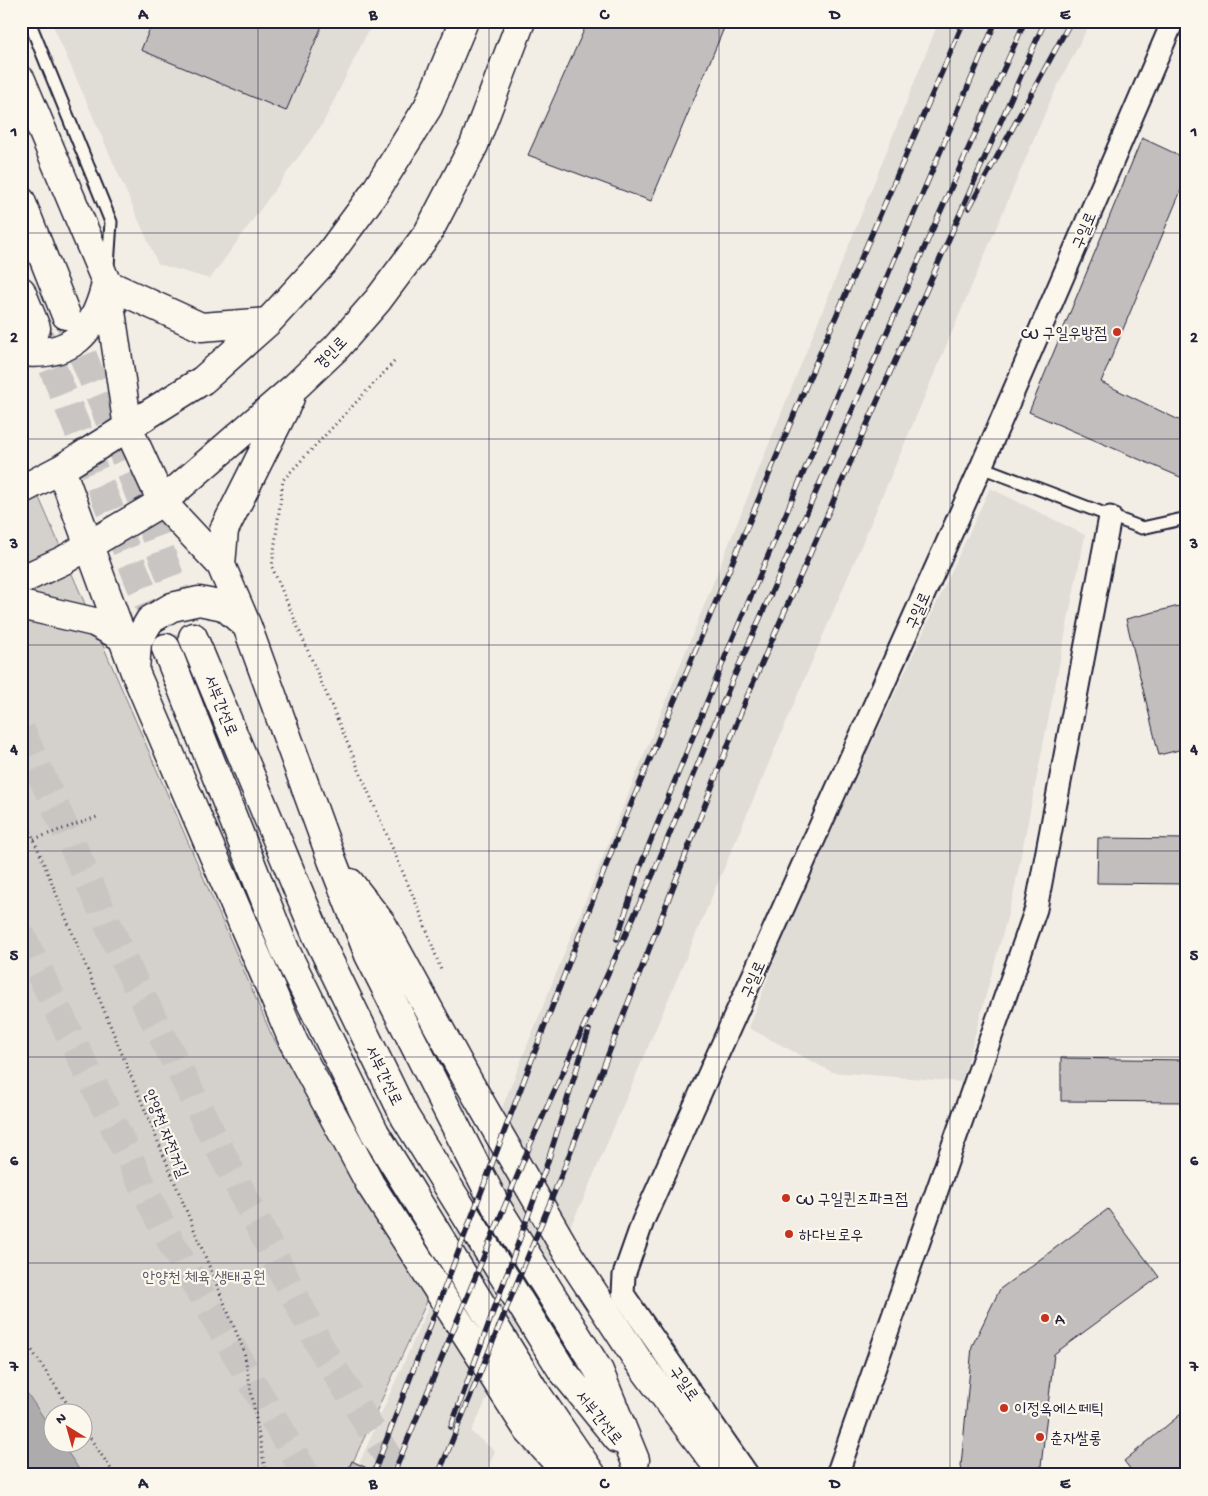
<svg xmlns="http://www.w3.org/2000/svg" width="1208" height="1496" viewBox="0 0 1208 1496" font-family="'Gochi Hand','Poor Story',sans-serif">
	<rect width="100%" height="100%" fill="#f2eee5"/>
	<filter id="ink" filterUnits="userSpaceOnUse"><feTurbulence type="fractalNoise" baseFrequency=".02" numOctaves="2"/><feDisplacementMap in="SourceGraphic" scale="10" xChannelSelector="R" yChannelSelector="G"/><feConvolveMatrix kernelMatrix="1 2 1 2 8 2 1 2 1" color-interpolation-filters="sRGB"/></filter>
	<g filter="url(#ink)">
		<!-- built -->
		<path fill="#e0dcd6" d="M51,21h325l-9,12 -44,90 -113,156 -52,-15z
			M939,21h152l-40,78 -468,1101 -112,232 24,19 -10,24h-131l79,-178 55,-154z
			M990,488l95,47 -72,361 -51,186 -130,-10 -83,-44 38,-101z"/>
		<!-- green -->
		<path fill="#d4d1cc" stroke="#7b7a84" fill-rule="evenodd" d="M21,456l251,580 157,261 -82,178h-326zM52,1414h30v30h-30z"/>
		<!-- water -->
		<path fill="#aeabad" stroke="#76747f" d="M21,1384l31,46v14h10l21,31h-62z"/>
		<!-- building -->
		<path fill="#c2bebe" stroke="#22223b" d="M153,21h171l-38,90 -145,-61z
			M588,21h139l-76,180 -123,-46z
			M1142,138l45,21v17l-86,206 86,42 -2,55 -156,-67z
			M1187,604v144l-28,7 -33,-136z
			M1098,838l89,1v45l-90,-1z
			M1061,1058l126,2v42l-126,-1z
			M1108,1209l51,68 -105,77 -13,112 3,9h-81l-2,-9 11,-120 28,-57z
			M1187,1409v66h-52l-11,-14z
			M352,1461l29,14h-35z"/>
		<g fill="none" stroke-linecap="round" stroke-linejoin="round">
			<!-- primary-tunnel -->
			<path stroke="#c8c5c3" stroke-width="28" stroke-dasharray="28 14" stroke-linecap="butt" d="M67,317l67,164 59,156
				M37,329l129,319"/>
			<!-- trunk-tunnel -->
			<path stroke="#c8c5c3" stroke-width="28" stroke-dasharray="28 14" stroke-linecap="butt" d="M21,730l106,237 193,379 79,129
				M21,934l144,298 141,243"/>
			<!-- service casing -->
			<g stroke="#22223b" stroke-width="15">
				<path id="service" d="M29,21l82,201 -3,44
					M981,467l161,61 45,-10"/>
			</g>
			<!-- minor casing -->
			<g stroke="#22223b" stroke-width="25">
				<path id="minor" d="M748,1475l-125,-181 1,-19 19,-54 338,-754 192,-446
					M837,1475l199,-566 74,-392"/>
			</g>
			<!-- primary casing -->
			<g stroke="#22223b" stroke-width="31">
				<path id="primary" d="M21,80l86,204 21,144 34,74 59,63 26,61 85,234 37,95 127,251 103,165 36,89
					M21,201l45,114
					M107,284l94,43 67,-5
					M21,291l15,37
					M21,352c50,5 72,-18 84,-64
					M61,469l74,203 159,371 76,141 158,246 41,45
					M21,490l40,-21 142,-89 65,-58 57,-62 50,-68 53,-85 36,-86
					M221,565l3,-35 66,-132
					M21,580l43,-20 98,-58 134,-116 40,-38 42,-48 50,-67 46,-88 47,-124
					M21,605l73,17 28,15
					M193,637l124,299 88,181 157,253 56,69
					M166,648l119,302 90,183 159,257 58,85
					M135,671l2,-29 13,-22 22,-13 27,-6 25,5 22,19
					M350,883l32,41 86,157 102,176 69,105 85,113"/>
			</g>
			<!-- path -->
			<path stroke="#22223b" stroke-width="3" stroke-dasharray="1 4" stroke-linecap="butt" d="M394,362l-111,118 -11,87 150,350 20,56
				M21,808l223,543 22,124
				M34,839l66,-23
				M21,1334l53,80
				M82,1426l33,49"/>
			<!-- service -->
			<use href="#service" stroke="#fbf7ec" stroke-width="11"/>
			<!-- minor -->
			<use href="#minor" stroke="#fbf7ec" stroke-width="21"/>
			<!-- primary -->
			<use href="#primary" stroke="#fbf7ec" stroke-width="28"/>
			<!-- rail casing -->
			<g stroke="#22223b" stroke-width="5.5">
				<path id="rail" d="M969,208l102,-187
					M617,939l23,-72 90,-222 266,-624
					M451,1427l96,-263 42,-134
					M373,1475l239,-625 199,-476 153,-353
					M393,1475l140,-337 121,-266 75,-184 296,-667
					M438,1475l125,-304 183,-472 299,-678"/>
			</g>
			<!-- rail -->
			<use href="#rail" stroke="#fbf7ec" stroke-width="4" stroke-dasharray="11" stroke-linecap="butt"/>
		</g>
	</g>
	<!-- grid -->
	<path fill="none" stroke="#22223b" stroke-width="1" stroke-opacity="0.55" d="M258,21v1454M489,21v1454M719,21v1454M950,21v1454M21,233h1166M21,439h1166M21,645h1166M21,851h1166M21,1057h1166M21,1263h1166"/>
	<!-- markers -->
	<g fill="#c8321e" stroke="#fbf7ec" stroke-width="2">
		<circle cx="1117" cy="332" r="5"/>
		<circle cx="786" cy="1198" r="5"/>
		<circle cx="789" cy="1234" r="5"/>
		<circle cx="1045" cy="1318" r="5"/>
		<circle cx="1004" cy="1408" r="5"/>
		<circle cx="1040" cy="1437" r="5"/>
	</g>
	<g text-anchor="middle" stroke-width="4.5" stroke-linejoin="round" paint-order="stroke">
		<!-- street labels -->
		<g font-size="16" fill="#22223b" stroke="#fbf7ec">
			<text transform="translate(1083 230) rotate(-67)" y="6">구일로</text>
			<text transform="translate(330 352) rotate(-46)" y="6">경인로</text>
			<text transform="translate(917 610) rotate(-66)" y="6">구일로</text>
			<text transform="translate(222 705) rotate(68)" y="6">서부간선로</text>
			<text transform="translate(752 979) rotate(-66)" y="6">구일로</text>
			<text transform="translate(385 1075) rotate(64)" y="6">서부간선로</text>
			<text transform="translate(167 1133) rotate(68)" y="6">안양천 자전거길</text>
			<text transform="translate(685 1383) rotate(55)" y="6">구일로</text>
			<text transform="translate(600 1417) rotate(51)" y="6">서부간선로</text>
		</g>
		<!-- poi labels -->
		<g font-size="16" fill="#22223b" stroke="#fbf7ec" text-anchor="start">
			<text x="1107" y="338" text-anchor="end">CU 구일우방점</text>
			<text x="796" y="1204">CU 구일퀸즈파크점</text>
			<text x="799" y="1240">하다브로우</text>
			<text x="1055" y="1324">A</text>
			<text x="1014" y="1414">이정옥에스떼틱</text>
			<text x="1050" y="1443">춘자쌀롱</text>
		</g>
		<!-- park labels -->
		<g font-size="16" fill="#575766" stroke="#fbf7ec">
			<text x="204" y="1282">안양천 체육 생태공원</text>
		</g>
	</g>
	<!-- margin -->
	<rect width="1208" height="1496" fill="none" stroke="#fbf7ec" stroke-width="55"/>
	<!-- north arrow -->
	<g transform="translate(68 1428) rotate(323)"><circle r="24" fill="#fbf7ec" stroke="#a4a2a5"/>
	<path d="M0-4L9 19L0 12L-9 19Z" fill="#c8321e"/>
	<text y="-8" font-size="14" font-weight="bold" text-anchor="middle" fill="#22223b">N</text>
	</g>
	<rect x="28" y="28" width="1152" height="1440" fill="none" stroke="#22223b" stroke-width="2"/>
	<g font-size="16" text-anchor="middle" font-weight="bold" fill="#22223b">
		<text x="143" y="19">A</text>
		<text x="373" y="19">B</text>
		<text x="604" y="19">C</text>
		<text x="835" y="19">D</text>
		<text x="1065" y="19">E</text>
		<text x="14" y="136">1</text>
		<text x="1194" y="136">1</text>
		<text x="14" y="342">2</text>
		<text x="1194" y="342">2</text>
		<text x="14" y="548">3</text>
		<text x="1194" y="548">3</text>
		<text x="14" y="754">4</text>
		<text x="1194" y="754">4</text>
		<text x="14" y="960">5</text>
		<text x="1194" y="960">5</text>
		<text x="14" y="1165">6</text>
		<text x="1194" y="1165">6</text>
		<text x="14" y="1371">7</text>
		<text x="1194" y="1371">7</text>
		<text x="143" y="1488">A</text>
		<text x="373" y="1488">B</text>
		<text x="604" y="1488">C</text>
		<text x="835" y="1488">D</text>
		<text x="1065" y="1488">E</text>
	</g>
</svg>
